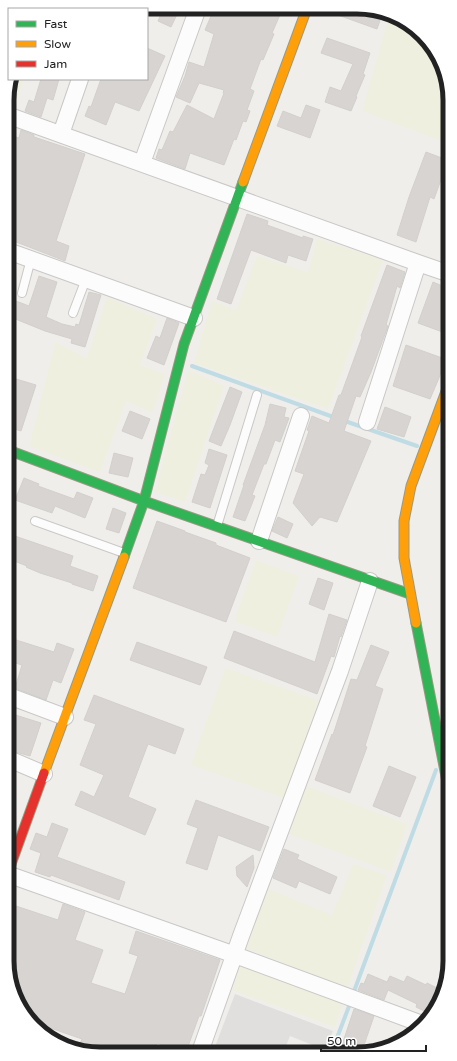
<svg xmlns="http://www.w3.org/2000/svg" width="457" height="1061" viewBox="0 0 457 1061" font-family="'Varela Round',sans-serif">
	<rect width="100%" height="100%" fill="#f0eeeb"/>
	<!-- farmland -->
	<path fill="#efefdf" d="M389,15l30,15 28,46v67l-85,-32z
		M11,79h13l-9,27 -8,-3v-9z
		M317,239l66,21 -55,149 -134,-46 18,-62 24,9 21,-54 51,16z
		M107,297l50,22 -17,46 25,9 -13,39 -26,-12 -26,71 -71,-26 26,-104 32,16z
		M188,370l36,16 -39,116 -30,-10z
		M256,560l43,16 -22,61 -43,-16z
		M225,668l93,32 -34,98 -93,-33z
		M306,786l101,38 -16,48 -102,-38z
		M353,864l34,11 -40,114 -102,-41 21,-60 66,27z
		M242,962l102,37 -9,28 -103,-37z"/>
	<!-- parking -->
	<path fill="#e0dfde" d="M235,994l98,37 -8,19 -35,-14 -6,15 -71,1z"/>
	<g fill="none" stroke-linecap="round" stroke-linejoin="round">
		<!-- stream -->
		<path stroke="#bfdbe3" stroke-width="4" d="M192,366l144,52
			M342,420l75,26
			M353,994l83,-224
			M332,1051l19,-50"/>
	</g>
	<!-- building -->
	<path fill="#d7d4d2" stroke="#d3d0cc" d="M164,7l16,1 -9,19 -13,-6z
		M207,8h19l12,4 1,-4h44l-11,25 2,1 -11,26 -2,-1 -11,30 4,2 -7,19 3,1 -4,11 -3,-1 -7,19 -2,-1 -10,26 -34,-12 -5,16 -29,-11 3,-9 3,1 8,-19 3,1 14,-27 27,14 10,-26h-1l1,-3 -25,-7 -9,20 -14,-6 9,-21 4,-14 15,5 10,-33 -9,-4 6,-14 -5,-2z
		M324,8l51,1 8,3 -6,17 -53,-19z
		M327,38l43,15 -7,21 2,1 -9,21 1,1 -6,14 -26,-9 5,-15 11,4 12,-27 -32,-11z
		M147,48l18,8 -26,55 -24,-9 -9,23 -21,-9 4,-10 2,1 10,-28h46z
		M41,79h18l-6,21 -6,-2 -6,19 -16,-6 4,-11 5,2z
		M306,105l14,5 -10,28 -33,-12 6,-15 18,7z
		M21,130l13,5v2l51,17 -29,87 13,5 -4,15 -41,-16 -16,-6 -1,-105 12,4z
		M426,152l21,8v3l-13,36 -4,-2 -14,45 -19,-7 12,-38z
		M247,214l21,7 -1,4 36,13v-2l10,3 -7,22 -18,-6 -2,8 -35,-13 -20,54 -14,-5z
		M387,265l18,7 -5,16 -3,-2 -11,39 2,1 -17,46 -11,25 -4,-1 -12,35 27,10 -34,81 -17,-5 -8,9 -19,-23 11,-29 -9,-3 14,-40 -2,-1 5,-14 17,7 10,-28h2l8,-22 13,-36 -1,-1z
		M39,276l18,6 -11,35 16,7 13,3 1,-3 3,1 10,-33 12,3 -16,52 -14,-4 1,-4 -27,-8 -37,-15v-18l21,8z
		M433,282l14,6 1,46 -30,-11z
		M167,318l12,5 -15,42 -17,-7 9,-22 4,2z
		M406,345l39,14 -6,19 -9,21 -37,-13z
		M16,379l20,6 -15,46 -13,-4v-36l4,2z
		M230,387l12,5 -12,33 -9,21 -12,-5z
		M270,404l16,4 -2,9 5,1 -9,24 -5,-2 -9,24h-2l-12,31 3,1 -10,25 -12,-4 11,-32h-1l22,-60z
		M385,407l26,10 -7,20 -27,-8z
		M130,411l20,8 -8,20 -20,-8z
		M209,449l18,6 -17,53 -18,-6 9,-28 4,1 4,-10 -4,-2z
		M114,453l19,5 -5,19 -19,-4z
		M24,478l15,6 -1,2 36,13 3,-7 16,6 -8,20 -30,-12 -3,7 -37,-13z
		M113,508l13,5 -7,20 -13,-4z
		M278,517l15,7 -6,14 -15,-7z
		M157,521l28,10v1l31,11v2l34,13 -24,64 -93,-34z
		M9,534l64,22 -3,10 28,10 -5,15 -21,-7v-1l-32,-10 -14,-6 1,-1 -18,-7z
		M318,578l15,5 -9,27 -15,-6z
		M329,614l18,6 -6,17 -1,-1 -6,21 -3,-1 -14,38 -93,-36 10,-27 81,31z
		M13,639l41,13 3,-9 17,6 -13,34 -8,-3 -7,20 -31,-12 7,-23 -13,-4v-9z
		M137,642l70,25 -7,18 -70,-25z
		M371,645l18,7 -14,34 8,3 -18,57 2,1 -17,46 -35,-13 17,-46 1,1 18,-56 6,1z
		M94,695l90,34 -9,25 -27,-10 -20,53 28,12 -11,26 -70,-30 6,-14 13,6 10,-22 -24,-10 16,-41 -12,-4z
		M9,713l32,10 -11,33 -21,-6z
		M389,766l27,11 -16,40 -27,-11z
		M196,800l73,27 -9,24 -42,-16 -11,35 -21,-7 12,-35 -11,-4z
		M52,823l16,6 -11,28 68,25 -6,18 -68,-25 -1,2 -15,-5 6,-19 -11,-4 6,-16 11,4z
		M284,849l15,6 -2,4 40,18 -7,17 -31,-13 -3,7 -23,-10z
		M253,855l1,13 -7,19 -10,-11 -1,-9z
		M63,904l22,8 -10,28 28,10 -12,33 34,11 13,-38 -9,-3 7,-22 84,29 -19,56h-2l-13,36h-3l-26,-9 -3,9h-63l-13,-4 4,-9 -49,-17 -23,-37v-60l6,-19 42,14z
		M368,974l19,8 3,-6 14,6 3,-6 19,9 1,-2 14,7 -9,25 -16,-8 1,-3 -29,-14 -4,10 -26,-10 3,-7 3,1z
		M354,1009l20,7 -12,35h-22z"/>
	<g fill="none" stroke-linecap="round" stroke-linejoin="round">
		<!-- lane casing -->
		<g stroke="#c9c8c7" stroke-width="10">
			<path id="lane" d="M22,293l9,-34
				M73,313l13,-34
				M35,521l89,32
				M217,526l40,-131"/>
		</g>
		<!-- street casing -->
		<g stroke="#c9c8c7" stroke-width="18">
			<path id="street" d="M105,9v-2
				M7,115l411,148 29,10
				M61,134l19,-55
				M142,163l56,-155
				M8,251l186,67
				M367,422l51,-159
				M259,541l42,-125
				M9,696l56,21
				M9,759l35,15
				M10,875l225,80 187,69
				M200,1052l41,-116 99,-265 30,-90"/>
		</g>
		<!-- fast casing -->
		<g stroke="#999a82" stroke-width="11">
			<path id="fast" d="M8,450l136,51 266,93
				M124,557l20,-56 40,-157 59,-162
				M416,623l33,169"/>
		</g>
		<!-- slow casing -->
		<g stroke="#999a82" stroke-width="11">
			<path id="slow" d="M243,182l64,-174
				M416,623l-12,-65v-37l7,-35 37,-100
				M44,773l80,-216"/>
		</g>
		<!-- jam casing -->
		<g stroke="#999a82" stroke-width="11">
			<path id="jam" d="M10,867l34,-94"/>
		</g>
		<!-- lane -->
		<use href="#lane" stroke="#fdfcfc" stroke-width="8"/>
		<!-- street -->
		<use href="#street" stroke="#fdfcfc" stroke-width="16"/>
		<!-- fast -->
		<use href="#fast" stroke="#30b455" stroke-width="9"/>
		<!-- slow -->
		<use href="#slow" stroke="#ff9f0a" stroke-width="9"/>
		<!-- jam -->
		<use href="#jam" stroke="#e5322d" stroke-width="9"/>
	</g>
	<!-- crop -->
	<path d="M0 0H457V1061H0ZM100 14H357A86 86 0 0 1 443 100V961A86 86 0 0 1 357 1047H100A86 86 0 0 1 14 961V100A86 86 0 0 1 100 14Z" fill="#fff" fill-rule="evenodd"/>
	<path fill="none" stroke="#222" stroke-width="5" d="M100 14H357A86 86 0 0 1 443 100V961A86 86 0 0 1 357 1047H100A86 86 0 0 1 14 961V100A86 86 0 0 1 100 14Z"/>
	<!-- legend -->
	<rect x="8" y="8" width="140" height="72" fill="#ffffff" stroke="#a7a7a7"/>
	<rect x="16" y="21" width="20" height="6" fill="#30b455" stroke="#a7a7a7"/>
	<text x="44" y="28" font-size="12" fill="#222222">Fast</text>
	<rect x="16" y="41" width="20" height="6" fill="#ff9f0a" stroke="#a7a7a7"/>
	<text x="44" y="48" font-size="12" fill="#222222">Slow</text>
	<rect x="16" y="61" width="20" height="6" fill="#e5322d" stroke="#a7a7a7"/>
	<text x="44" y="68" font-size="12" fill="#222222">Jam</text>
	<!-- scale -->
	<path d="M321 1045v6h105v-6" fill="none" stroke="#222222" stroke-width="2"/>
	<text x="327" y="1045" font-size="12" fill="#222222" stroke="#ffffff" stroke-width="3" paint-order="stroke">50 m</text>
</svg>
